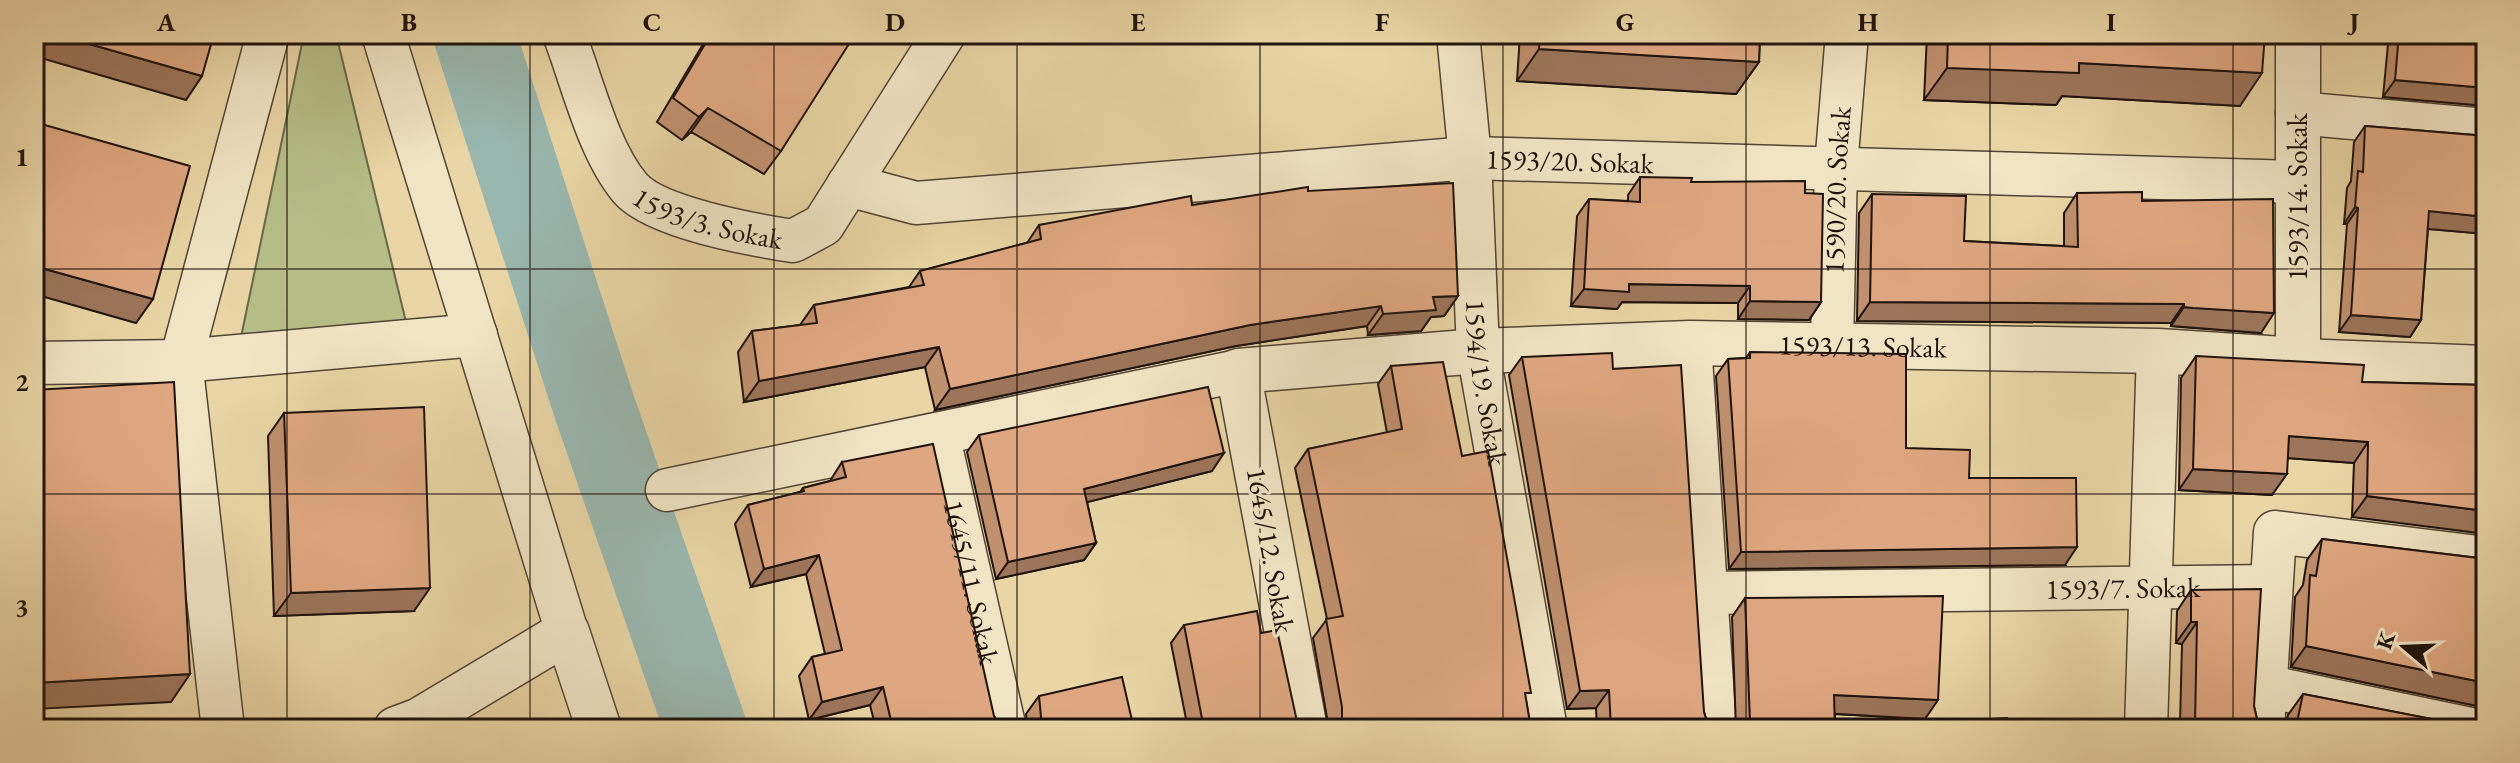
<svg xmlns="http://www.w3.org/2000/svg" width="2520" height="763" viewBox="0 0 2520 763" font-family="'EB Garamond',serif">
	<rect width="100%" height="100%" fill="#e9d5a5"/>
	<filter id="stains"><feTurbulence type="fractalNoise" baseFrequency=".0025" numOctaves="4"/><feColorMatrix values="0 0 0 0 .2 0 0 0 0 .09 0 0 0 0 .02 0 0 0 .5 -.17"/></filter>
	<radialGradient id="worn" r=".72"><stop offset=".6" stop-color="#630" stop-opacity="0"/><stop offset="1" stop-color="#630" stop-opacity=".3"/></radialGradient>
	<!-- green -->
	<path fill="#b6bd87" stroke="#6a684a" stroke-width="2" d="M304,34h32l72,296 -168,12z"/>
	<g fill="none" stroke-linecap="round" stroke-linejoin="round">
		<!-- river -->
		<path stroke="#99b7af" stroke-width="82" d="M474,34l120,372 112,323"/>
		<!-- minor casing -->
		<g stroke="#524434" stroke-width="45">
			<g id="minor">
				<path d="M383,34l184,598"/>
				<path id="s1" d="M564,34c18,47 34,116 66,154 26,30 124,47 163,53l30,-16 121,-191"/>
				<path id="s2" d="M1458,34l12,124 8,193 68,378"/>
				<path d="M2297,113l189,17"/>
				<path id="s3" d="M848,185l68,18 554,-45 827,24"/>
				<path d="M1690,343l25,386"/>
				<path id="s4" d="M1832,346l4,-180 11,-132"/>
				<path d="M2298,360l188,7"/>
				<path d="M34,363l147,-2 295,-26"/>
				<path id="s5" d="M938,434l67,295"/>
				<path d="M667,490l571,-119"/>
				<path id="s6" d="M1707,593l563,-7"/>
				<path d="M2265,686l206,43"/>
				<path d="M223,729l-42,-368 87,-327"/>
				<path d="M2146,729l12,-378"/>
				<path d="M2263,729l12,-197 211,26"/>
			</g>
		</g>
		<!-- tertiary casing -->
		<g stroke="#524434" stroke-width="47">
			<g id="tertiary">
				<path d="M396,729l24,-9 147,-88 32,97"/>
				<path id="s7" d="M1305,729l-67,-358 240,-20 212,-8 468,8 140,9v-326"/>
			</g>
		</g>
		<!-- minor -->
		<use href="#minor" stroke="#f1e4c4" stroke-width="42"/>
		<!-- tertiary -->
		<use href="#tertiary" stroke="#f1e4c4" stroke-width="44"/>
	</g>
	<!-- wall -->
	<path fill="#c0906f" stroke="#1f130e" stroke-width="2" d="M709,34h141l-69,117 -17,23 -73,-42 -9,8 -25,-18z
		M1520,34h240l-1,28 -23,32 -219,-13z
		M1927,34h338l-25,72 -178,-10 -6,9 -132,-5z
		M2389,34h97v72l-103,-9z
		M2365,126l121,10v98l-58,-5 -7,91 -11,17 -71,-5 8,-108h-3l3,-36 4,-7 3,-39z
		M1640,177l165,16 16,109 -12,18 -71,-1v-16l-116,-1 -5,7 -46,-3 6,-90 12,-17 39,2v-6z
		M1308,191l150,105 -14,20 -13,1 -10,14 -53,4 -1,-9 -131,20 -301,64 -10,-43 -181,35 -6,-50 14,-21 48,-6 14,-20 95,-18 11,-16 107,-28 12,-18z
		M2077,193l65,8 119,132 -81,-6 -9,-1v-3l-314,-2 2,-108 13,-19 92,47 100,5v-33z
		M1750,352l156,96 63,30 96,87 -336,4 -13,-193 12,-17 18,-1z
		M2196,356l166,26 124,3 -134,132 2,-54 -66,-5 -16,37 -93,-5 2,-112z
		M1522,357l91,12 91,343 4,13 6,4h-117l-1,-21 -29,1 -58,-334z
		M1391,366l71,90 64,244 5,29h-202l-16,-91 14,-19 -32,-151 13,-19 79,-16 -9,-49z
		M284,413l130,198 -140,5 -6,-180z
		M979,435l233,36 -125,31 9,41 -12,17 -88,19 -29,-127z
		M842,462l158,264 4,3h-128l-6,-24 -61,15 -10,-44 13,-19 13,-3 -19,-80 -55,13 -16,-63 13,-19 52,-13 3,-4 27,-7z
		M2322,539l164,20v152l-9,-5 -186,-39 4,-70 8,-12 4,-25z
		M2191,590l63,116 3,13 8,9 3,1h-94l3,-4 3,-1 2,-80 -6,-1 1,-32z
		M1745,598l180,121 -90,-5v15h-99l-4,-112z
		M1184,625l77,8 37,93 4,3h-114l-17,-86z
		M2303,694l180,35h-198l3,-14z
		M1039,696l95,33h-106l-2,-15z"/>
	<!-- shaded-wall -->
	<path fill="#9c755a" stroke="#1f130e" stroke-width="2" d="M34,34h20l148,42 -16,24 -152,-44z
		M1539,49l220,13 -23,32 -219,-13z
		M2079,63l183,10 -22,33 -178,-10 -6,9 -132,-5 23,-32z
		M2395,80l91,8v18l-103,-9z
		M708,108l-17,24 -9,8 17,-23z
		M2355,207l3,1 -11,16h-3z
		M2429,211l57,6v17l-69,-6z
		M34,266l119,33 -17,24 -102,-29z
		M1629,284l121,2 -12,17 -116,-1 -5,7 -46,-3 13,-17z
		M1458,296l-14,20 -13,1 -10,14 -53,4 15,-21 50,-17z
		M1750,301l71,1 -12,18 -71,-1z
		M1870,302l314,2 -13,19 -314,-2z
		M1381,306l-14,20 -131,20 -301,64 15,-21 300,-64z
		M2184,307l90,6 -13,20 -90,-7z
		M2351,315l70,5 -11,17 -71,-5z
		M939,347l-14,20 -181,35 15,-21z
		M2289,436l79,6 -14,21 -80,-6z
		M1224,453l-12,18 -140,35 12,-17z
		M2193,469l94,5 -15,21 -93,-5z
		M2367,496l119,15v23l-134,-17z
		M1096,543l-12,17 -88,19 12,-17z
		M2077,547l-12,18 -336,4 12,-17z
		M819,555l-13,19 -55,13 13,-18z
		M430,588l-16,23 -140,5 17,-23z
		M2191,622h6l-15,22 -6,-1z
		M2306,646l180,37v9l-9,14 -186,-39z
		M190,674l-19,28 -137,7v-26z
		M883,687l-13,18 -61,15 13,-18z
		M1609,690l-13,18 -29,1 13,-18z
		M1834,695l104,5 -13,19 -104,-6z"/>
	<!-- building -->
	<path fill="#dfa781" stroke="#1f130e" stroke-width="2" d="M54,34h160l-12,42z
		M711,34h139l4,2 -73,115 -73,-43 -9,9 -26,-19z
		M1540,34h220l-1,28 -220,-13z
		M1948,34h317l-3,39 -183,-10v10l-132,-5z
		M2399,34h87v54l-91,-8z
		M34,122l156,44 -37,133 -119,-33z
		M2365,126l121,10v81l-57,-6 -8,109 -70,-5 7,-107 -3,-1 3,-36 5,1z
		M1640,177l52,1 -1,4 114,-1v12l18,1 -2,108 -71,-1v-15l-121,-2v8l-45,-3 5,-90 51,3z
		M1453,183l5,113 -25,1 3,13 -53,4 -2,-8 -131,19 -300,64 -11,-42 -180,34 -7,-50 65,-8 -3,-18 110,-20 -4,-14 121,-32 -2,-14 152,-29 1,9 116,-18v4z
		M2142,192v9l131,-2 1,114 -81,-5 -9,-1v-3l-314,-2 2,-108 94,2 -2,45 114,6 -1,-54z
		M1750,352l156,2v94l64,2 -1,28h107l1,69 -336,5 -13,-193 22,-1z
		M1612,353l1,16 68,-4 23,347 4,13 6,4h-103l-2,-39 -29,1 -58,-334z
		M2196,356l168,9 -2,17 124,3v126l-119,-15 1,-54 -79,-6 -2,38 -94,-5z
		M1443,362l19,94 26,-5 43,242h-6l6,36h-196l7,-11v-11l-16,-88 17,-3 -35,-167 94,-20 -11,-63z
		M174,382l16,292 -156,9v-293z
		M1208,387l16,66 -140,36 12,54 -88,19 -29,-127z
		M424,407l6,181 -139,5 -7,-180z
		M933,444l61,272 6,10 4,3h-111l-10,-42 -61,15 -10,-45 30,-7 -23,-95 -55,14 -16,-64 56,-14 -1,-3 43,-11 -4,-15z
		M2322,539l164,20v124l-180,-37 4,-71 6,1z
		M2261,589l-7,117 3,13 8,9 3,1h-91v-4l18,-2 2,-101h-6v-32z
		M1943,596l-5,104 -104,-5 1,34h-92l7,-8 -5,-123z
		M1257,611l4,22 16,-3 21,96 4,3h-98l-20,-104z
		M1122,677l12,52h-102l3,-1 6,-11 -2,-21z
		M2303,694l180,35h-195l9,-7z
		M2007,718l1,11h-67l-1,-7z
		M562,725l2,4h-18z"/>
	<!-- grid -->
	<path fill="none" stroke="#1f130e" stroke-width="2" stroke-opacity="0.55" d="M287,34v695M530,34v695M774,34v695M1017,34v695M1260,34v695M1503,34v695M1746,34v695M1990,34v695M2233,34v695M34,269h2452M34,494h2452"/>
	<g text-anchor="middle" stroke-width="6" stroke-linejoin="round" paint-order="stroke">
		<!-- street labels -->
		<g font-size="28" fill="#1f130e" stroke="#f1e4c4">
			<text dy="10" stroke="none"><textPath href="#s3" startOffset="726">1593/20. Sokak</textPath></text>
			<text dy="10" stroke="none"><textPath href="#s4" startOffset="156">1590/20. Sokak</textPath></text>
			<text transform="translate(2297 197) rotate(-90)" y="10">1593/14. Sokak</text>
			<text dy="10" stroke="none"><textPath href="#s1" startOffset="254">1593/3. Sokak</textPath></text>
			<text dy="10" stroke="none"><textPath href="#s7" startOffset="990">1593/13. Sokak</textPath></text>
			<text dy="10" stroke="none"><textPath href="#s2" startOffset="350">1594/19. Sokak</textPath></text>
			<text transform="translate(1271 550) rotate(80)" y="10">1645/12. Sokak</text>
			<text dy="10" stroke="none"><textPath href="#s5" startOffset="152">1645/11. Sokak</textPath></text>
			<text dy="10" stroke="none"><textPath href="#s6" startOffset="416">1593/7. Sokak</textPath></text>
		</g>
	</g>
	<!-- margin -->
	<rect width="2520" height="763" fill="none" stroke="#e9d5a5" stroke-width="88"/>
	<!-- north arrow -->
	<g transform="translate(2404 647) rotate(289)" stroke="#f1e4c4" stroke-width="6" paint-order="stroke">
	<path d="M0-6L14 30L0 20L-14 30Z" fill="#1f130e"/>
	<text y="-12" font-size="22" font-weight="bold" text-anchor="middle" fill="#1f130e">K</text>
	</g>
	<rect x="44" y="44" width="2432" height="675" fill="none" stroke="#1f130e" stroke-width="3"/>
	<g font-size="26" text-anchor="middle" font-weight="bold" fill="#1f130e">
		<text x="166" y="31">A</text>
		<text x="409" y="31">B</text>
		<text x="652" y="31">C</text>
		<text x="895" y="31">D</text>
		<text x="1138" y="31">E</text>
		<text x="1382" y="31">F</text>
		<text x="1625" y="31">G</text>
		<text x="1868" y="31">H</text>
		<text x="2111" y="31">I</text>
		<text x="2354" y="31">J</text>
		<text x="22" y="166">1</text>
		<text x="22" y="391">2</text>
		<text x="22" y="616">3</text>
	</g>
	<rect width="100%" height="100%" filter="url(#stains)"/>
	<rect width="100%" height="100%" fill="url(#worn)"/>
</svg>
